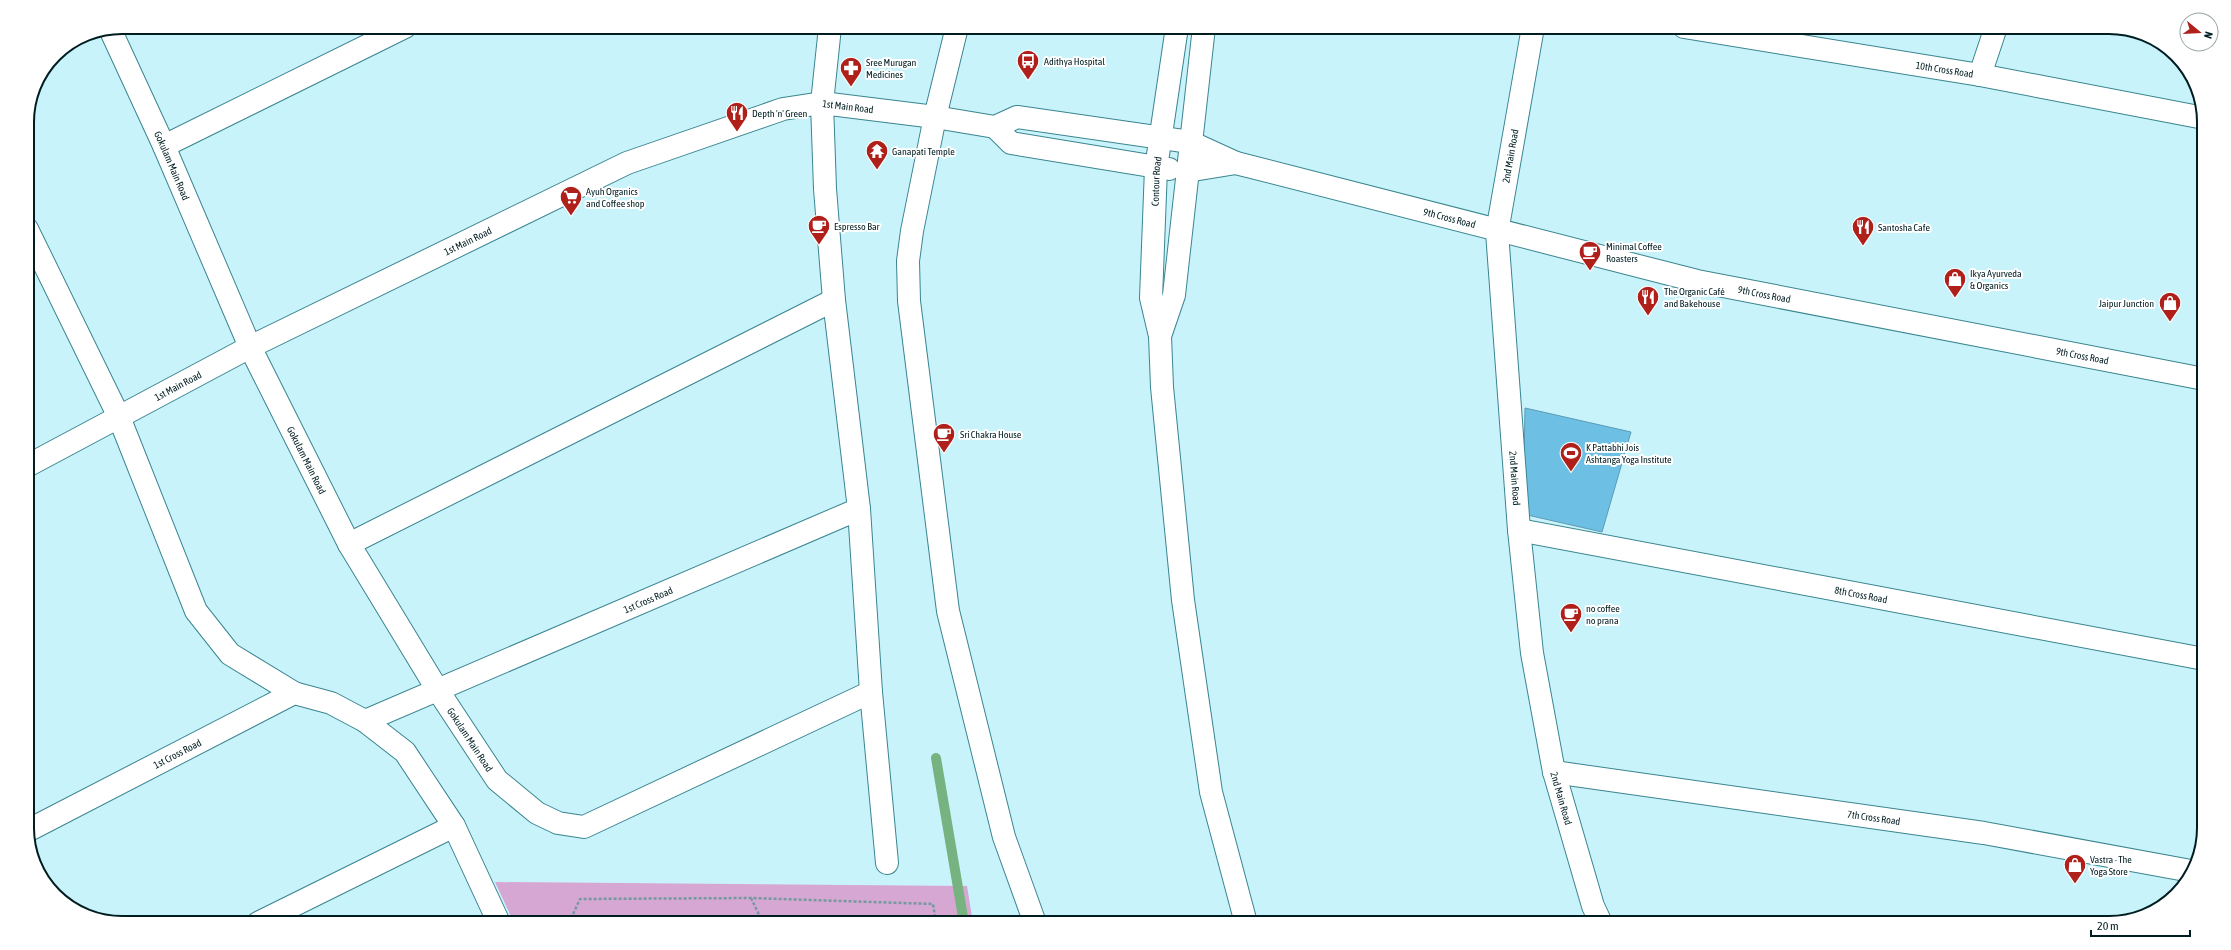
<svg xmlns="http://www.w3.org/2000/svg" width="2231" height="950" viewBox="0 0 2231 950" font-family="'Asap Condensed',sans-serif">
	<rect width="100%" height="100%" fill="#c8f3fa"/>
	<!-- green -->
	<path fill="#d7a7d4" d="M495,882l472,4 6,37h-459z"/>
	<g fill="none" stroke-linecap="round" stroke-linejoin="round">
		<!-- stream -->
		<path stroke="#77b380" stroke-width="10" d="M936,758l28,165"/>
	</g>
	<!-- building -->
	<path fill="#6dc0e4" stroke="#5d9ab5" d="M1525,408l106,24 -29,100 -79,-18z"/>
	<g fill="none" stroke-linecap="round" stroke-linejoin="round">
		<!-- minor casing -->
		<g stroke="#3a8590" stroke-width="24">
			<g id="minor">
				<path d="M830,27l-8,76 3,86 9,111 25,209 12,183 16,171"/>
				<path d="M957,27l-22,90 -23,114 -4,30 1,40 39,310 56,226 31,86"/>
				<path id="s1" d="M1533,27l-36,205 22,298 13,123 22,119 39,134 8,17"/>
				<path id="s2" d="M1684,27l296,48 224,43"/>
				<path id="s3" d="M110,29l54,117 86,201 99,197 88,145 60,91 40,33 21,10 26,4 287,-135"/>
				<path d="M1980,75l16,-48"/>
				<path id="s4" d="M1190,142l46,21 461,118 507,98"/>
				<path d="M164,146l241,-119"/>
				<path d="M1187,171l49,-8"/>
				<path d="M27,229l92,188 77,194 34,43 64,39"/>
				<path id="s5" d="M1519,530l685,129"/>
				<path d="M349,544l485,-244"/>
				<path id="s6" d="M365,721l494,-212"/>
				<path id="s7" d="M1554,772l430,61 207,38"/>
				<path id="s8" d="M27,831l267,-138 37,10 34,18 40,31 49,74 45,97"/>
				<path d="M258,923l196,-97"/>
			</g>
		</g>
		<!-- major casing -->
		<g stroke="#3a8590" stroke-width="24">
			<g id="major">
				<path d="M1204,27l-30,268 -14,41 2,51 21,213 28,192 35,131"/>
				<path d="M995,127l16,16 158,26"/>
				<path id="s9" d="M1160,336l-9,-38 5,-130 21,-141"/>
				<path id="s10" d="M27,466l223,-119 377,-184 156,-54 39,-6 113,14 60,10 22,-10 173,25"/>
			</g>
		</g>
		<!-- path -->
		<path stroke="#74999f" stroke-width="2.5" stroke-dasharray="3 2" stroke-linecap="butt" d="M751,898l12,25
			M569,923l11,-24 171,-1 182,6 3,19"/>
		<!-- minor -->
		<use href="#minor" stroke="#fff" stroke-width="22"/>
		<!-- major -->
		<use href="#major" stroke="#fff" stroke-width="22"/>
	</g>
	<!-- icons -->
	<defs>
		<g id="bus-pin" transform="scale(1.15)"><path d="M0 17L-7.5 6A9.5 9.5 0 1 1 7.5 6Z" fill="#b0201b" stroke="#fff"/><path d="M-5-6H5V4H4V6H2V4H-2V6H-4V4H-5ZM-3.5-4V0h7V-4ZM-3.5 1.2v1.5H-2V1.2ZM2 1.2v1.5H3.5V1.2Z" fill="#fff"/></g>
		<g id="pharmacy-pin" transform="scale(1.15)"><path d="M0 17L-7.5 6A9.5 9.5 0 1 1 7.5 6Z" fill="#b0201b" stroke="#fff"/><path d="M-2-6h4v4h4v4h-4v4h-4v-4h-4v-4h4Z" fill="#fff"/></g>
		<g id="restaurant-pin" transform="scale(1.15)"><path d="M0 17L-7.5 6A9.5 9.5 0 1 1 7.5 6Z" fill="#b0201b" stroke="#fff"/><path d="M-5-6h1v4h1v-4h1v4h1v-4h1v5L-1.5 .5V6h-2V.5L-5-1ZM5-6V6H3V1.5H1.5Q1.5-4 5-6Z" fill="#fff"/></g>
		<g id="temple-pin" transform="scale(1.15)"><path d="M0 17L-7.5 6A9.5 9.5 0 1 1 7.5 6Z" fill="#b0201b" stroke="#fff"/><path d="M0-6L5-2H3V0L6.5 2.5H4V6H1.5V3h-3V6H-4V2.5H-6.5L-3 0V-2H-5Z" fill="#fff"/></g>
		<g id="supermarket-pin" transform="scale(1.15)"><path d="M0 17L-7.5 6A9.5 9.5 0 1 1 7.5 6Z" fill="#b0201b" stroke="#fff"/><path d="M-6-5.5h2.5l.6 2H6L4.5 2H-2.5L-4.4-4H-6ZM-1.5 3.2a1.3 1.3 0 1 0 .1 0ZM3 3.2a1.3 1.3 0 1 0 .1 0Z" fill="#fff"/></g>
		<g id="cafe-pin" transform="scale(1.15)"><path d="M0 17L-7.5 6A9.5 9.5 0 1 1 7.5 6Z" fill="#b0201b" stroke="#fff"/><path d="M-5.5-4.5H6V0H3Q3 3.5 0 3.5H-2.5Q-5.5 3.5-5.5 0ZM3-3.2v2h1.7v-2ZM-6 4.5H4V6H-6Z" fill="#fff"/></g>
		<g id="shop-pin" transform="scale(1.15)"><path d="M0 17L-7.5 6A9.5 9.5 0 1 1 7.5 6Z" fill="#b0201b" stroke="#fff"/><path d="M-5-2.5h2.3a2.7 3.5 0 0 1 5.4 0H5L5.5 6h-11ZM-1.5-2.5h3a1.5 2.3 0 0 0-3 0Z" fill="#fff"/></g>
		<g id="stadium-pin" transform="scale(1.15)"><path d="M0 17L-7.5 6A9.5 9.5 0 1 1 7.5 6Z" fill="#b0201b" stroke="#fff"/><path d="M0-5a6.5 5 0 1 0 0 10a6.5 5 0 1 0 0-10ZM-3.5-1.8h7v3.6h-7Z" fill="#fff"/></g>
	</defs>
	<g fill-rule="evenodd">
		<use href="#bus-pin" x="1028" y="61"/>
		<use href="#pharmacy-pin" x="851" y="68"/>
		<use href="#restaurant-pin" x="737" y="113"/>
		<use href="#temple-pin" x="877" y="151"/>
		<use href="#supermarket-pin" x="571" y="197"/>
		<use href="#cafe-pin" x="819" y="226"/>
		<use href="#restaurant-pin" x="1863" y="227"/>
		<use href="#cafe-pin" x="1590" y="252"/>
		<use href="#shop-pin" x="1955" y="279"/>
		<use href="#restaurant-pin" x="1648" y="297"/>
		<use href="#shop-pin" x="2170" y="303"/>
		<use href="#cafe-pin" x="944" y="434"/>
		<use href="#stadium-pin" x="1571" y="453"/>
		<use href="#cafe-pin" x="1571" y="614"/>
		<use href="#shop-pin" x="2075" y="865"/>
	</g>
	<g text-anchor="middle" stroke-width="4" stroke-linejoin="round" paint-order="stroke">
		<!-- poi labels -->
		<g font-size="10" fill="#001d21" stroke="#fff" text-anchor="start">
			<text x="1044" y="65">Adithya Hospital</text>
			<text x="866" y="66">Sree Murugan<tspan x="866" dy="12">Medicines</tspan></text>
			<text x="752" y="117">Depth 'n' Green</text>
			<text x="892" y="155">Ganapati Temple</text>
			<text x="586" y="195">Ayuh Organics<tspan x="586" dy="12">and Coffee shop</tspan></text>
			<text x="834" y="230">Espresso Bar</text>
			<text x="1878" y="231">Santosha Cafe</text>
			<text x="1606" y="250">Minimal Coffee<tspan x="1606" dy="12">Roasters</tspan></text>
			<text x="1970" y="277">Ikya Ayurveda<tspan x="1970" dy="12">&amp; Organics</tspan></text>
			<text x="1664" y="295">The Organic Café<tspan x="1664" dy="12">and Bakehouse</tspan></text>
			<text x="2154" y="307" text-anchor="end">Jaipur Junction</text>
			<text x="960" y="438">Sri Chakra House</text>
			<text x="1586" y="451">K Pattabhi Jois<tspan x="1586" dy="12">Ashtanga Yoga Institute</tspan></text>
			<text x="1586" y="612">no coffee<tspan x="1586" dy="12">no prana</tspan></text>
			<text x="2090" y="863">Vastra - The<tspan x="2090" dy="12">Yoga Store</tspan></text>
		</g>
		<!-- street labels -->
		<g font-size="10" fill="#001d21" stroke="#fff">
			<text dy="4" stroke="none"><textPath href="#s2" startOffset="264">10th Cross Road</textPath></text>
			<text dy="4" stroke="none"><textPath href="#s10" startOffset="903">1st Main Road</textPath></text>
			<text transform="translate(1510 156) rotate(-80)" y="4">2nd Main Road</text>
			<text dy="4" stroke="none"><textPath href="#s3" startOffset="150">Gokulam Main Road</textPath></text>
			<text dy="4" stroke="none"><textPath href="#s9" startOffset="156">Contour Road</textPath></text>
			<text dy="4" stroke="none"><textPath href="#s4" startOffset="271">9th Cross Road</textPath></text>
			<text dy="4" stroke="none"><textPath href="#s10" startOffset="495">1st Main Road</textPath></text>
			<text dy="4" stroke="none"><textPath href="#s4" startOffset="595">9th Cross Road</textPath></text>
			<text dy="4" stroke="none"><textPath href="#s4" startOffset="919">9th Cross Road</textPath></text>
			<text dy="4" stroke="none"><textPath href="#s10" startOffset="171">1st Main Road</textPath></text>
			<text dy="4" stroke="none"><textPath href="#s3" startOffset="474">Gokulam Main Road</textPath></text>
			<text dy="4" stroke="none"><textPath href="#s1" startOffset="455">2nd Main Road</textPath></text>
			<text dy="4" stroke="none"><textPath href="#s5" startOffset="348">8th Cross Road</textPath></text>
			<text dy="4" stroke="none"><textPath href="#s6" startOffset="308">1st Cross Road</textPath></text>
			<text dy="4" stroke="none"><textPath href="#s3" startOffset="798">Gokulam Main Road</textPath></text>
			<text dy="4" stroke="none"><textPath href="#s8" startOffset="169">1st Cross Road</textPath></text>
			<text dy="4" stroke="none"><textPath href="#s1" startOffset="779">2nd Main Road</textPath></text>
			<text dy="4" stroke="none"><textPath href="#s7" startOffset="323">7th Cross Road</textPath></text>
		</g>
	</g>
	<!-- crop -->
	<path d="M0 0H2231V950H0ZM122 34H2109A88 88 0 0 1 2197 122V828A88 88 0 0 1 2109 916H122A88 88 0 0 1 34 828V122A88 88 0 0 1 122 34Z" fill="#fff" fill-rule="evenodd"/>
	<path fill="none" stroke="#001d21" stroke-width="2" d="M122 34H2109A88 88 0 0 1 2197 122V828A88 88 0 0 1 2109 916H122A88 88 0 0 1 34 828V122A88 88 0 0 1 122 34Z"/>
	<!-- north arrow -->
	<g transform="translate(2199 32) rotate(108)"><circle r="19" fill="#ffffff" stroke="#99a5a6"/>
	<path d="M0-3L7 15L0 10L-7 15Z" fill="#b0201b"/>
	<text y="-6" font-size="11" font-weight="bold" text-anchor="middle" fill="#001d21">N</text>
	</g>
	<!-- scale -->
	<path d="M2091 930v6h99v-6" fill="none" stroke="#001d21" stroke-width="2"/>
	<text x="2097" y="930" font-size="12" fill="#001d21" stroke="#ffffff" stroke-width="3" paint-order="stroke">20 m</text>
</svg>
